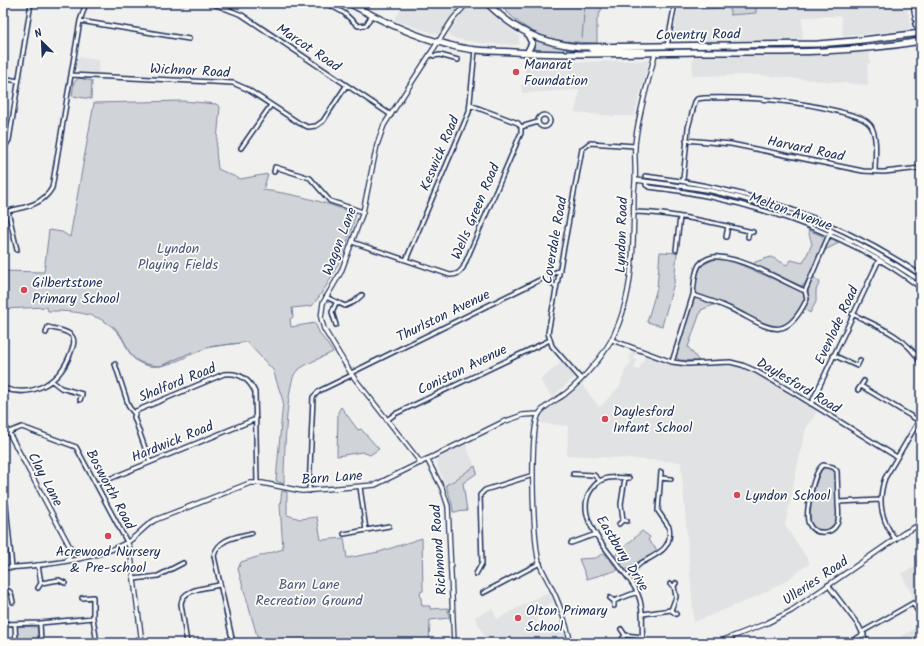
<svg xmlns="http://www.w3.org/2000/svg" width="924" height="646" viewBox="0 0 924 646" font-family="Kalam,sans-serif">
	<rect width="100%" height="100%" fill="#f0f0ee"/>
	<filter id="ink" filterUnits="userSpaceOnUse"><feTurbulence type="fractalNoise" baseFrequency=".025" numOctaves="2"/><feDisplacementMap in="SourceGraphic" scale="8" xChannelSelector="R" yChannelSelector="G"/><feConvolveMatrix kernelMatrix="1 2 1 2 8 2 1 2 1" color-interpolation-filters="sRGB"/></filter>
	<g filter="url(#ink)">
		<!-- built -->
		<path fill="#e0e2e3" d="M405,3h56l-22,32 -45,-15z
			M470,3l12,1 13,13 24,19v7l-2,2 -37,-2 -23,-4 -7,-3 -1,-4z
			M680,3h21l1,6 28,-1v7l26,-2v-5l16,-5h134l5,24 -4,3 -64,6 -2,-20 -39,1 1,22 -125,2 -5,-7z
			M869,52l1,11 -3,1 1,21 -110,-10 -66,1 1,-20z
			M78,57l21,3 -1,14 -18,-2 -4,-5z
			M525,59l55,3 69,-2 -15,56h-22l-37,-4 5,-22 -58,3 -1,-8 4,-1z
			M633,350l4,2 -4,6 4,2 -3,8 5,2 7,-15 23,8 25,5 25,-3 22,3 16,7 60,36 -11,18 -4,15 -17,81 25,38 -24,18 -28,15 -64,26 -13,-160 -114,-7 1,-29 -27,-3 2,-10 39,-29 17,23 3,-2 18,-19 5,-15 7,-11 -3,-1z
			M562,362l13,15 -23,20 -12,-17z
			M466,444l11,29 -14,10 4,28 -14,1 -3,-17 -13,-30 2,-8z
			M921,565v47l-20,-39z
			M548,592l5,10 -18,10 3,8 -2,3 4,11 22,-10 5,19h-79l-13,-26 17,-8 5,10z
			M921,625v18h-31z"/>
		<!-- green -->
		<path fill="#d0d3d8" stroke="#76819b" d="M497,3h107l-7,17v23c-23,-1 -49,-1 -69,-14 -11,-7 -21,-17 -31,-26z
			M701,3h55v10l-26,2v-7l-29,1z
			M536,40l49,12 -51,-1z
			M817,46v2h8l-164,4 -2,-4z
			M79,78l13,3 -1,18 -19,-3 2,-14z
			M183,101l33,3 4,3 -4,44 2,18 22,10 28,-5 -5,16c33,4 62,12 93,24 -9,33 -22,65 -44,92l-20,2 1,9 -3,2 1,8 24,-4 5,11 13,18c-8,4 -33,14 -38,21 -9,16 -11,90 -11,111l-8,-3 7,-80 -10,-31 -26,-28c-12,2 -25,3 -36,5 -19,5 -42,22 -61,19 -23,-4 -20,-19 -32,-33 -17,-21 -45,-22 -70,-22l-1,-4 -44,2v-38l41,1 5,-42 13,2 8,5 24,-134z
			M649,184c52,6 103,16 152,36 7,3 18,6 24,11l-87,-29 -52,-12 -36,-4z
			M693,184c84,15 154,46 226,91l2,4 -26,-18 -60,-32 -61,-23z
			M808,230l31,13 -14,7 -13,26 8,6 -4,8v12l-6,11 -6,-4c5,-10 3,-19 7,-30l-3,-1 -3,6 -4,2 -47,-20 1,-4 16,-5 16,8 4,-5 12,3 9,-19z
			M660,252l17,1 -3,30 -12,43 -15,-4 10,-34z
			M717,258l15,3 71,31 2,6c-9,16 -14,30 -35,29l-53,-26 -20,-6c-5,-9 0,-21 5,-30z
			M696,298l20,6 -15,6 -13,37 11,14 -20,-1 -3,-4 16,-55z
			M341,407l17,23 3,-1 18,20 -9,6 -8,-3 -25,4 1,-44z
			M475,466l2,7 -14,10 4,28 -14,1 -1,-8 -6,-19c11,-5 19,-13 29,-19z
			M825,467l8,2c5,6 6,46 3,53 -3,6 -7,9 -13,9l-9,-3 -6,-10 9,-43z
			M282,491l5,1v23l13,4 17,-2 4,23 23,-2 3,20 32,-6 43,-14 1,53 -3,1 2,14h8v3l18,-1 1,10 -19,2 -1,23h-170l-21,-74 3,-7 42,-13 -3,-44z
			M642,531l8,6 -2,3 11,12 -16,8 -17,10 -13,-13z
			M604,553l14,17 -31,9 -8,-20 17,-1z
			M19,626l18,1 2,16h-21l-1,-14z"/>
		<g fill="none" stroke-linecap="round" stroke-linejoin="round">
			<!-- stream -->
			<path stroke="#6f7b97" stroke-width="1" d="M582,38l3,-35
				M113,326c20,18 8,37 45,40
				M207,347l33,-4
				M159,366h1
				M161,366l31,-14"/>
			<!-- minor casing -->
			<g stroke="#1b2f5e" stroke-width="6">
				<path id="minor" d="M211,3l31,12 149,100
					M326,3l18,10 14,13 8,-1 6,-10
					M80,21l109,18
					M667,46l8,-43
					M430,54l4,2 6,-1 18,5
					M71,75l162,8 14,6 52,34 9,4 8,-1 7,-5 23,-35
					M3,78l15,3
					M921,104v15
					M538 121a6 6 0 1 1 12 0a6 6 0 1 1-12 0Z
					M521,127l17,-5
					M686,140l45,4 132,27 21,1 37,-4
					M241,148l30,-43
					M3,150l6,-10 22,-137
					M274,172l1,-5 35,11 20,23 33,11
					M645,176c102,12 190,42 276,99
					M683,180l5,-52 7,-26 2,-3 7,-1c48,-1 90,2 137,14 10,3 24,5 30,14 7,12 4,32 4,46
					M646,182v3l3,2c91,10 199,44 272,101
					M8,211l9,39
					M3,212c19,-4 39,-6 49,-24l28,-167 6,-18
					M634,212c40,1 80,11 119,20
					M726,237l2,-11
					M748,237l1,-5
					M352,242l98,33c7,0 9,-2 13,-7l58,-135v-6l-3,-4 -48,-18
					M676,250l4,-33
					M406,260l63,-148 6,-62
					M544,278l6,3 6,7
					M805,291c-25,-11 -59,-32 -86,-34 -7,-1 -15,2 -20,8 -5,8 -5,21 -6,30 13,4 25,8 38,14 36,17 53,38 76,-10l-2,-8 26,-61
					M326,297l19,9 9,-4 8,-7
					M336,303l-4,9 4,13
					M852,314c26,12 55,23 69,49
					M612,340l60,22 16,2 42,-2 12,3 14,6 38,22 103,64
					M833,355l24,11 3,-6
					M672,362l21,-67
					M115,364l14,43 5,6
					M351,373l209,-103
					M581,379l-29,-33 -4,-13 34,-184 8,-6 45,3
					M52,381l9,7 21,6 -2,6
					M861,386l58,35
					M3,388c31,11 58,-7 68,-36 2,-5 5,-12 0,-17 -5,-5 -17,-6 -23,-8l-2,6
					M858,390l6,-9
					M811,404l68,-144
					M387,420l8,-6 155,-74
					M9,432l13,-5 54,20 51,95
					M150,462l-16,-45 2,-6 88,-37c15,-2 25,5 31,18l2,90
					M573,474l21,1 6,6
					M629,478c-7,0 -14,-1 -21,0 -7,1 -13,6 -17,12 -22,32 34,75 46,102 8,17 4,33 6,51
					M661,478l10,1
					M97,484l159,-65
					M360,487l6,43
					M309,491l4,-94 6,-6 33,-16
					M838,502c0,7 2,16 -1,22 -6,11 -23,11 -28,0 -5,-9 5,-54 14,-59l10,2 4,4 1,31 42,-2
					M6,505l6,63
					M623,520l-2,-16 4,-26
					M619,524l4,-4 4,1
					M344,534l45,-8
					M895,539c-14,-19 -18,-38 -10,-61l36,-61
					M571,543l25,-9
					M38,565l3,18 18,-3 6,3
					M476,574l6,-11 -2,-68 5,-5 48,-15
					M627,576c4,-4 9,-9 14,-13 16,-9 32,-14 28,-36l-11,-16 3,-39
					M134,579l24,-3 25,-13
					M670,584l4,2 2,-3
					M828,585l31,41 8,17
					M38,588l3,-5
					M3,591h6l2,2 2,9
					M483,593l57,-30
					M610,598l4,3v5
					M614,601l23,-9
					M671,610l5,-13 -2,-11
					M643,614l28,-4 5,4
					M93,618l3,19
					M40,623l1,20
					M3,624l37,-1 53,-5v-21l-11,1
					M15,625l1,18
					M862,632l51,-29 4,7
					M625,635l17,2
					M621,641l4,-6 -4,-6
					M187,643l-6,-39c1,-16 27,-16 38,-19
					M233,643l-19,-87c4,-18 23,-19 38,-23
					M848,643l16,-9"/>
			</g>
			<!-- tertiary casing -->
			<g stroke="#1b2f5e" stroke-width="6">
				<path id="tertiary" d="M912,3l9,20
					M914,10l3,16
					M636,180c26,4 51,6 76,11 75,16 146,48 209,90
					M3,422l67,125 14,9
					M427,459l15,29 6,18 6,137
					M421,463l-69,-88 -28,-46 -3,-11 2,-15 18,-31 22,-60 14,-67 7,-20 69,-106 14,-16
					M127,542l3,6 12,95
					M67,561l4,-7 -1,-7
					M3,568c37,-2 91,-8 123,-25 11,-6 18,-17 29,-23l95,-37h12l40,8 73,-6 128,-63 20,-7 16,-1
					M571,643c-5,-19 -10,-37 -19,-54 -4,-9 -10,-18 -13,-27 -6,-21 -10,-130 0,-148 5,-9 18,-14 26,-20 10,-8 20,-18 28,-28 43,-47 40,-116 41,-175 3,-15 0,-31 1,-46 3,-31 13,-61 20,-91
					M716,643l49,-19 26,-13 113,-78 17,-9"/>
			</g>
			<!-- secondary casing -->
			<g stroke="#1b2f5e" stroke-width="7">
				<path id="secondary" d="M918,34l3,12"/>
			</g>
			<!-- trunk casing -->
			<g stroke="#1b2f5e" stroke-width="8">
				<path id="trunk" d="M349,3c33,18 64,33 100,42 21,6 43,6 65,7 61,4 121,1 181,0 75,0 152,2 226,-11
					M487,3c28,28 54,40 93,44l238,-3 36,-3 67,-8
					M916,24l5,8
					M591,49l52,1
					M527,53l5,-10 -4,-8"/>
			</g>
			<!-- minor -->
			<use href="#minor" stroke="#fdfcf7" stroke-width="3"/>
			<!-- tertiary -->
			<use href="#tertiary" stroke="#fdfcf7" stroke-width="3.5"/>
			<!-- secondary -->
			<use href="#secondary" stroke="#fdfcf7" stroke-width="4"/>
			<!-- trunk -->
			<use href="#trunk" stroke="#fdfcf7" stroke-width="5"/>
		</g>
	</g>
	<!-- markers -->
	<g fill="#d1495b" stroke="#fdfcf7" stroke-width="1.5">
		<circle cx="516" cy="72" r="4"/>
		<circle cx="24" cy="290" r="4"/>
		<circle cx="605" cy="419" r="4"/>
		<circle cx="737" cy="495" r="4"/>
		<circle cx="108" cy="536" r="4"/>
		<circle cx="518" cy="618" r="4"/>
	</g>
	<g text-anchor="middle" stroke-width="3.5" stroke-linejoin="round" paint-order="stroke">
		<!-- street labels -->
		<g font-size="14" fill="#1b2f5e" stroke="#fdfcf7">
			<text transform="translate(698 34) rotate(-1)" y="5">Coventry Road</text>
			<text transform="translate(309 47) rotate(34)" y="5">Marcot Road</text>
			<text transform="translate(190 70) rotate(3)" y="5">Wichnor Road</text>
			<text transform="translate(806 148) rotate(12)" y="5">Harvard Road</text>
			<text transform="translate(439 153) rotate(-67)" y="5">Keswick Road</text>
			<text transform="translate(475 211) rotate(-67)" y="5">Wells Green Road</text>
			<text transform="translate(791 211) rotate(20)" y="5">Melton Avenue</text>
			<text transform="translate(621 235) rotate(-88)" y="5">Lyndon Road</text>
			<text transform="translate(554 240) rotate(-80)" y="5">Coverdale Road</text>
			<text transform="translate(339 241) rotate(-69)" y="5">Wagon Lane</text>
			<text transform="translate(443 315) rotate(-26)" y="5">Thurlston Avenue</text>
			<text transform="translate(836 325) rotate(-65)" y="5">Evenlode Road</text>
			<text transform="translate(462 369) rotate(-26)" y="5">Coniston Avenue</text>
			<text transform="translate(177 382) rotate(-22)" y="5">Shalford Road</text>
			<text transform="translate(799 385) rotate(31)" y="5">Daylesford Road</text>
			<text transform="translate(172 441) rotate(-22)" y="5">Hardwick Road</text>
			<text transform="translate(332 477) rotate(-4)" y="5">Barn Lane</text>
			<text transform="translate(46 479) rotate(62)" y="5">Clay Lane</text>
			<text transform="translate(111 489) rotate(62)" y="5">Bosworth Road</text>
			<text transform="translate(438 550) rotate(-94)" y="5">Richmond Road</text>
			<text transform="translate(623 553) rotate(58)" y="5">Eastbury Drive</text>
			<text transform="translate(815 580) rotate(-34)" y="5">Ulleries Road</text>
		</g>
		<!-- poi labels -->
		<g font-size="14" fill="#1b2f5e" stroke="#fdfcf7" text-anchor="start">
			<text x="524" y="69">Manarat<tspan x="524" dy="16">Foundation</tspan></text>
			<text x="32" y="287">Gilbertstone<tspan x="32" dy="16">Primary School</tspan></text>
			<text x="613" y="416">Daylesford<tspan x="613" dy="16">Infant School</tspan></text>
			<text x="745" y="500">Lyndon School</text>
			<text x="108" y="556" text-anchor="middle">Acrewood Nursery<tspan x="108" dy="16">&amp; Pre-school</tspan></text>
			<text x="526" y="615">Olton Primary<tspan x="526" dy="16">School</tspan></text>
		</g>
		<!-- park labels -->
		<g font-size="14" fill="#48587c" stroke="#fdfcf7">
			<text x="178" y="253">Lyndon<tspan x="178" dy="16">Playing Fields</tspan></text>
			<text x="309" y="589">Barn Lane<tspan x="309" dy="16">Recreation Ground</tspan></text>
		</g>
	</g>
	<!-- margin -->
	<rect width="924" height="646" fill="none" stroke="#fdfcf7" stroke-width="16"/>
	<rect x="8" y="8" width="908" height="630" fill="none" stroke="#1b2f5e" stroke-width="1.5" filter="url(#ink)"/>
	<!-- north arrow -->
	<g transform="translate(42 42) rotate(336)" stroke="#fdfcf7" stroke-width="3" paint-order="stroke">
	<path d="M0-3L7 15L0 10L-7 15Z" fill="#1b2f5e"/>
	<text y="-6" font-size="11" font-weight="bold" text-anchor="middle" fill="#1b2f5e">N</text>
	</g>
</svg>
